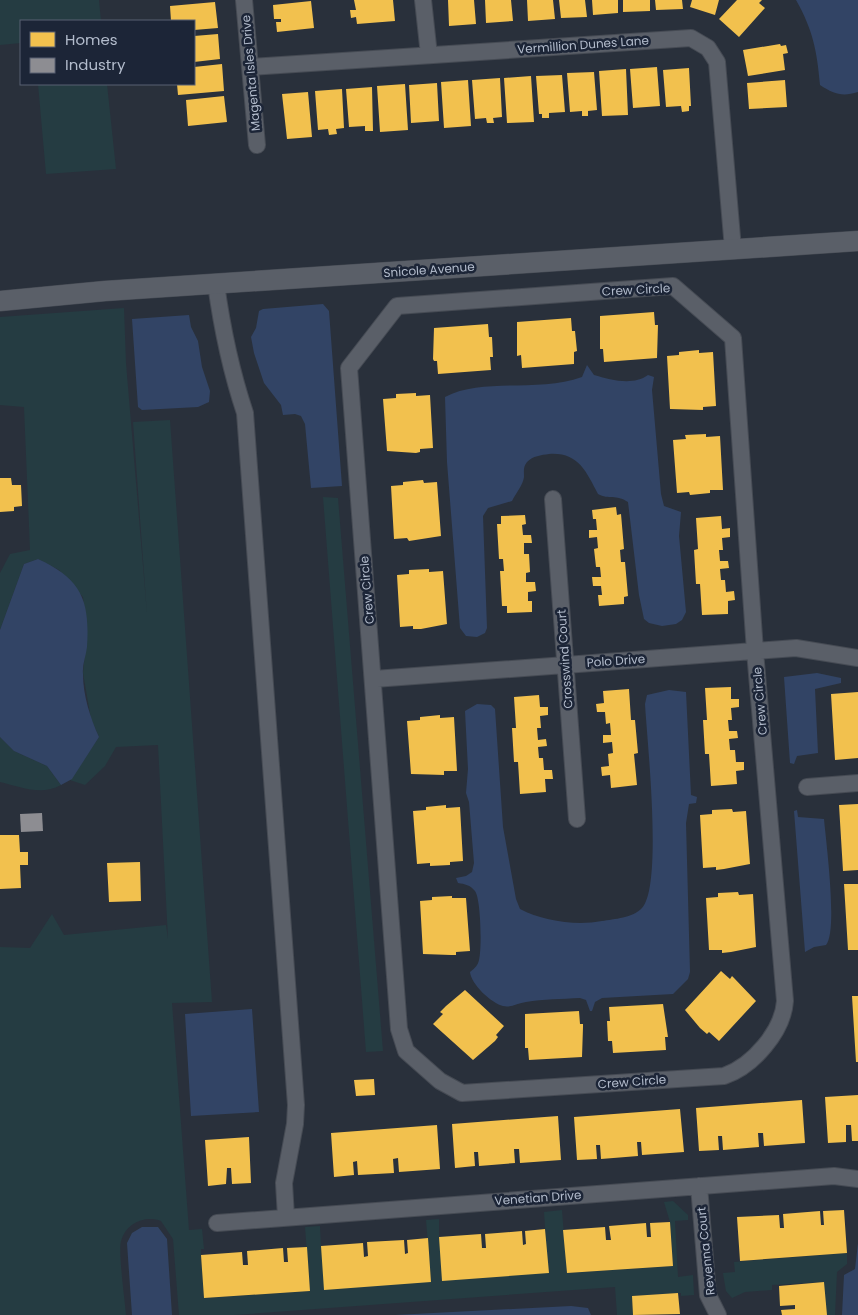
<svg xmlns="http://www.w3.org/2000/svg" width="858" height="1315" viewBox="0 0 858 1315" font-family="Poppins,sans-serif">
	<rect width="100%" height="100%" fill="#29303b"/>
	<!-- green -->
	<path fill="#253c42" d="M0,0h99l2,21h-80v22l-21,2z
		M38,84h69l9,85 -70,5z
		M124,308l2,55 21,251 -14,-192 37,-2 42,582 -40,1 17,227 13,-1 2,20h-3v6l3,43 106,-7 -5,-64 15,-1 1,20 110,36 -5,-62 13,-1v18l109,36 -4,-61 18,-2 5,63 106,-7 -3,-44 -6,-20 9,-1 15,14v5l-13,1 3,56 15,-2 1,20 -13,1v-3l-49,3 1,19h-16l-2,-28 -381,28h-55l-6,-76 -12,-18c-16,-6 -35,2 -40,20 -3,11 4,60 5,74h-126v-368l30,1 22,-34 12,21 102,-10 2,14 -10,-194 -42,2 -11,19 -20,19 -15,-5 29,-43 -8,-18 -8,-46 4,-41 -4,-35 -24,-27 -21,-11 -14,5 -24,66v-57l10,-19 20,-4 -6,-143 -24,-2v-88z
		M323,497l15,1 45,553 -17,1z
		M0,737l14,14 33,15 14,19c-20,11 -40,2 -61,-3z
		M847,1253v11l-10,8 -2,43h-8l-3,-33 -52,3v5l-27,2 -13,6 -6,-7 -3,-18 12,-1 -1,-10z"/>
	<!-- water -->
	<path fill="#324465" d="M796,0h62v92c-16,5 -24,2 -38,-7 -3,-34 -7,-55 -24,-85z
		M323,304l6,7 13,175 -31,2 -6,-64 -4,-8 -6,-2 -12,1 -2,-10 -17,-22 -10,-30 -3,-16 5,-9 3,-17 4,-2z
		M189,315l2,12 7,14 4,26 8,24 -1,11 -11,5 -56,3 -4,-3 -6,-88z
		M587,365l7,10c17,5 39,11 54,0l6,2 -2,13 9,104 3,12 17,6 -2,24 7,76 -4,8 -6,4 -14,2 -13,-3 -5,-4 -5,-24 -11,-93c-12,-8 -19,-2 -30,-8 -12,-23 -20,-42 -49,-40 -8,1 -16,2 -22,8 -4,5 -3,9 -3,15 -1,8 -8,16 -12,24l-24,7 -5,8 4,112 -2,5 -8,4 -11,-1 -6,-8 -13,-166 -2,-65c38,-20 94,-4 137,-20z
		M38,559c44,20 52,42 49,88 -1,9 -5,18 -4,27 0,21 7,43 16,63l-27,42 -11,6 -14,-19 -33,-15 -14,-14v-107l24,-66z
		M817,673l24,5v5l-26,6 3,64 -21,3 -3,8 -4,-1 -6,-86z
		M669,690l17,2 5,103 6,2 -1,6 -7,1 -3,19 4,149 -2,7 -15,15 -71,4 -7,4 -3,9h-2l-4,-11 -6,-2c-18,1 -37,1 -54,4 -8,1 -15,6 -23,4 -12,-3 -32,-22 -33,-34 5,-4 8,-7 9,-12 3,-11 2,-61 -4,-69 -5,-6 -10,-7 -17,-8l-2,-5 10,-2 6,-4 2,-9 -5,-61 -3,-9 2,-24 -3,-58 12,-7 14,1 4,4 8,118 13,72 4,10c23,12 56,17 82,12 12,-2 31,-3 40,-13 21,-22 5,-168 3,-204l2,-9z
		M797,810l1,7 26,2c2,23 14,112 2,126l-12,2 -9,5 -11,-141z
		M252,1009l7,103 -68,4 -6,-102z
		M142,1227h16l9,12 5,76h-40l-5,-72 5,-10z
		M858,1243v72h-16l2,-40 11,-6z
		M571,1306l17,2 3,7h-196z"/>
	<!-- homes -->
	<path fill="#f2c14e" d="M354,0h39l2,21 -38,3 -1,-7 -5,1 -1,-8h6z
		M448,0h26l2,24 -27,2z
		M485,0h26l2,21 -27,2z
		M527,0h26l2,19 -27,2z
		M559,0h26l2,17 -26,1z
		M592,0h26v13l-25,2z
		M623,0h27v11l-27,1z
		M655,0h27l1,9 -27,1z
		M692,0h27l-4,15 -25,-8z
		M737,0h25l-3,3 6,5 -26,29 -20,-18z
		M311,1l3,27 -37,4 -1,-10h5v-3h-7l-1,-14z
		M215,2l3,26 -24,2v-9h-23l-1,-15z
		M218,34l2,25 -26,3v-26z
		M780,44l1,2 5,-1 2,8 -5,1 2,16 -37,6 -5,-26z
		M222,64l2,27 -46,4 -1,-11h17v-17z
		M657,67l3,39 -27,2 -3,-39z
		M689,68l2,38h-2v5l-7,1 -1,-6 -15,1 -3,-37z
		M626,69l2,46 -26,1 -3,-45z
		M594,72l3,38 -9,1v5h-6v-5l-12,1 -3,-39z
		M562,75l3,37 -16,1v5h-7v-4h-3l-3,-38z
		M531,76l3,46 -27,1 -3,-45z
		M500,78l2,39 -9,1 1,5h-7l-1,-5 -11,1 -3,-39z
		M468,80l3,46 -27,2 -3,-46z
		M785,80l2,27 -38,2 -2,-26z
		M437,83l2,38 -28,2 -2,-38z
		M405,84l3,46 -28,2 -3,-46z
		M372,87l1,44h-8v-5l-16,1 -3,-38z
		M342,89l2,39 -8,1 1,5 -8,1 -1,-6 -10,1 -3,-39z
		M308,92l4,45 -25,2 -5,-45z
		M224,96l3,26 -39,4 -2,-26z
		M654,312l1,13h3l-1,33 -53,4 -1,-13h-3v-33z
		M571,318l1,13h3l2,20 -3,1v12l-52,4 -1,-13 -4,1v-34z
		M488,324l1,13h3l1,20h-3l1,13 -53,4 -1,-13h-3l-1,-2 1,-31z
		M699,350v3l14,-1 3,54 -13,1v3l-33,-1 -3,-53 12,-1v-3z
		M416,393v3l14,-1 3,53 -13,1v3l-4,1 -29,-2 -4,-52 13,-1v-4z
		M706,434v3l14,-1 3,54h-13v3l-20,2 -1,-3 -12,1 -4,-53 13,-1 -1,-4z
		M0,478h11l1,7h9l1,21 -8,1v4l-14,1z
		M423,480l1,3 13,-1 4,54 -32,5 -2,-3 -13,1 -3,-53 12,-1v-3z
		M616,507l1,8 4,-1 3,35 -4,1 1,12h4l3,34 -4,1v7l-25,2 -1,-11h4l-1,-9h-8l-1,-9h9l-1,-10h-4l-2,-18 4,-1 -1,-11 -8,1v-8h8l-1,-11h-3l-1,-9z
		M525,515l1,9 -4,1 1,10h8l1,8h-8v11h5l1,18 -4,1v9h9l1,9 -8,1v9h4v11l-25,1v-7h-5l-2,-35h4l-1,-12h-4l-2,-35h4v-8z
		M721,516l1,13 8,-1v9l-8,1 1,12h-4l1,11h8l1,7 -9,1 1,11h4l1,12 8,-1 1,9 -7,1v13l-26,1 -2,-31h-4l-2,-34 4,-1 -2,-31z
		M429,569v3l14,-1 4,53 -26,5h-8v-3l-13,1 -3,-52 12,-1v-4z
		M731,687v12h8v8l-8,1 1,12h-4l1,11h8l1,7 -9,1 1,11h5l1,12h8v8l-8,1 1,13 -26,2 -2,-32h-4l-2,-34h4l-2,-32z
		M629,689l2,31h4l3,33 -4,1 3,31 -26,3 -1,-13 -8,1 -1,-9 8,-1 -1,-12 5,-1 -1,-11 -9,1v-8h8l-1,-12 -4,1 -1,-12h-8l-1,-8 8,-1 -1,-12z
		M858,692v66l-23,2 -4,-66z
		M539,695l1,12h8v8l-8,1 1,12h-4l1,12 8,-1 1,7 -9,1 1,11h4l1,12h8l1,9h-8l1,13 -26,2 -2,-32h-4l-2,-34h4l-2,-31z
		M440,715v3l14,-1 3,54h-13v4l-33,-1 -4,-53 13,-1v-3z
		M858,804v66l-15,1 -4,-66z
		M446,805v3l14,-1 3,54 -13,1v3l-20,1v-3l-13,1 -4,-53 13,-1v-3z
		M732,809l1,3 13,-1 4,53 -26,5 -8,1v-3l-13,1 -3,-53 12,-1v-4z
		M0,835h19l1,17h8v13h-8l1,23 -21,1z
		M140,862l1,39 -32,1 -2,-39z
		M844,884h14v66h-10z
		M738,892l1,3 14,-1 3,53 -25,5 -9,1v-3h-13l-3,-52 12,-1v-4z
		M452,896v2h14l4,53 -14,1v3h-5l-28,-1 -3,-53 12,-1v-3z
		M721,971l9,8 2,-3 2,2 22,23 -37,40 -10,-9 -2,2 -7,-6 -15,-18z
		M465,990l39,36 -8,9 2,2 -3,4 -22,19 -40,-36 10,-10 -3,-2 6,-6z
		M852,996h6v66h-2z
		M663,1004l5,33h-3l1,13 -53,3 -1,-12h-4l-1,-20h3l-1,-14z
		M579,1011l1,13h3v3l-1,30 -53,3 -1,-12h-3v-34z
		M374,1079l1,16 -19,1 -2,-16z
		M858,1095v46h-6l-1,-16h-5v17l-18,1 -3,-46z
		M802,1100l3,43 -41,3 -1,-13h-5l1,14 -36,3 -1,-14h-4l1,14 -20,1 -3,-43z
		M680,1109l4,43 -42,3 -1,-13h-4l1,14 -37,3 -1,-14h-4l1,14 -20,1 -3,-43z
		M558,1116l3,44 -41,3 -1,-14h-5l1,14 -36,3 -1,-14h-4l1,14 -20,2 -3,-44z
		M437,1125l3,44 -41,3 -1,-14 -5,1 1,14 -36,2 -1,-14 -4,1 1,13 -20,2 -3,-44z
		M249,1137l2,46 -19,1 -1,-16h-4l-1,16 -18,2 -3,-46z
		M844,1210l3,43 -107,8 -3,-44 42,-2 1,13h4l-1,-14 37,-3 1,14h3l-1,-14z
		M670,1222l3,44 -106,7 -4,-43 42,-3 1,13h5l-2,-14 37,-3 1,14h4l-1,-14z
		M545,1229l4,44 -107,8 -3,-44 42,-3 1,14h4l-1,-14 37,-3 1,14 3,-1 -1,-13z
		M428,1238l3,44 -107,8 -3,-44 42,-3 1,14 4,-1 -1,-14 37,-2 1,14 3,-1 -1,-13z
		M307,1247l3,44 -106,7 -3,-43 41,-3 1,13h5l-1,-14 36,-3 1,14h4l-1,-14z
		M824,1282l3,33h-45l-1,-5 14,-1v-4l-15,1 -1,-20z
		M678,1293l2,21 -47,1 -1,-19z"/>
	<!-- industry -->
	<path fill="#8d8d92" d="M42,813l1,18 -22,1 -1,-18z"/>
	<g fill="none" stroke-linecap="round" stroke-linejoin="round">
		<!-- minor casing -->
		<g stroke="#464b54" stroke-width="18">
			<path id="minor" d="M244,0l13,145
				M423,0l6,55
				M251,67l440,-29 17,10 9,14 16,187
				M216,284c6,44 15,87 29,129l51,692 -1,19 -11,59 2,34
				M673,286l60,52 22,313 30,350c-2,30 -32,65 -61,75l-262,17 -22,-12 -34,-30 -7,-22 -50,-661 48,-62z
				M553,499l24,320
				M374,679l422,-31 62,10
				M807,787l51,-4
				M699,1186l9,109 10,20
				M217,1223l617,-47 24,3"/>
		</g>
		<!-- tertiary casing -->
		<g stroke="#464b54" stroke-width="21">
			<path id="tertiary" d="M0,301l105,-10 753,-50"/>
		</g>
		<!-- minor -->
		<use href="#minor" stroke="#5a5f68" stroke-width="16"/>
		<!-- tertiary -->
		<use href="#tertiary" stroke="#5a5f68" stroke-width="20"/>
	</g>
	<g text-anchor="middle" stroke-width="5" stroke-linejoin="round" paint-order="stroke">
		<!-- street labels -->
		<g font-size="12" fill="#b3bccc" stroke="#1c2537">
			<text transform="translate(583 45) rotate(-4)" y="4">Vermillion Dunes Lane</text>
			<text transform="translate(251 73) rotate(-95)" y="4">Magenta Isles Drive</text>
			<text transform="translate(429 270) rotate(-4)" y="4">Snicole Avenue</text>
			<text transform="translate(636 290) rotate(-3)" y="4">Crew Circle</text>
			<text transform="translate(367 590) rotate(-95)" y="4">Crew Circle</text>
			<text transform="translate(565 659) rotate(-94)" y="4">Crosswind Court</text>
			<text transform="translate(616 661) rotate(-4)" y="4">Polo Drive</text>
			<text transform="translate(760 701) rotate(-95)" y="4">Crew Circle</text>
			<text transform="translate(632 1082) rotate(-4)" y="4">Crew Circle</text>
			<text transform="translate(538 1198) rotate(-4)" y="4">Venetian Drive</text>
			<text transform="translate(706 1251) rotate(-96)" y="4">Revenna Court</text>
		</g>
	</g>
	<!-- legend -->
	<rect x="20" y="20" width="175" height="65" fill="#1c2537" stroke="#586173"/>
	<rect x="30" y="32" width="25" height="15" fill="#f2c14e" stroke="#586173"/>
	<text x="65" y="45" font-size="15" fill="#b3bccc">Homes</text>
	<rect x="30" y="58" width="25" height="15" fill="#8d8d92" stroke="#586173"/>
	<text x="65" y="70" font-size="15" fill="#b3bccc">Industry</text>
</svg>
